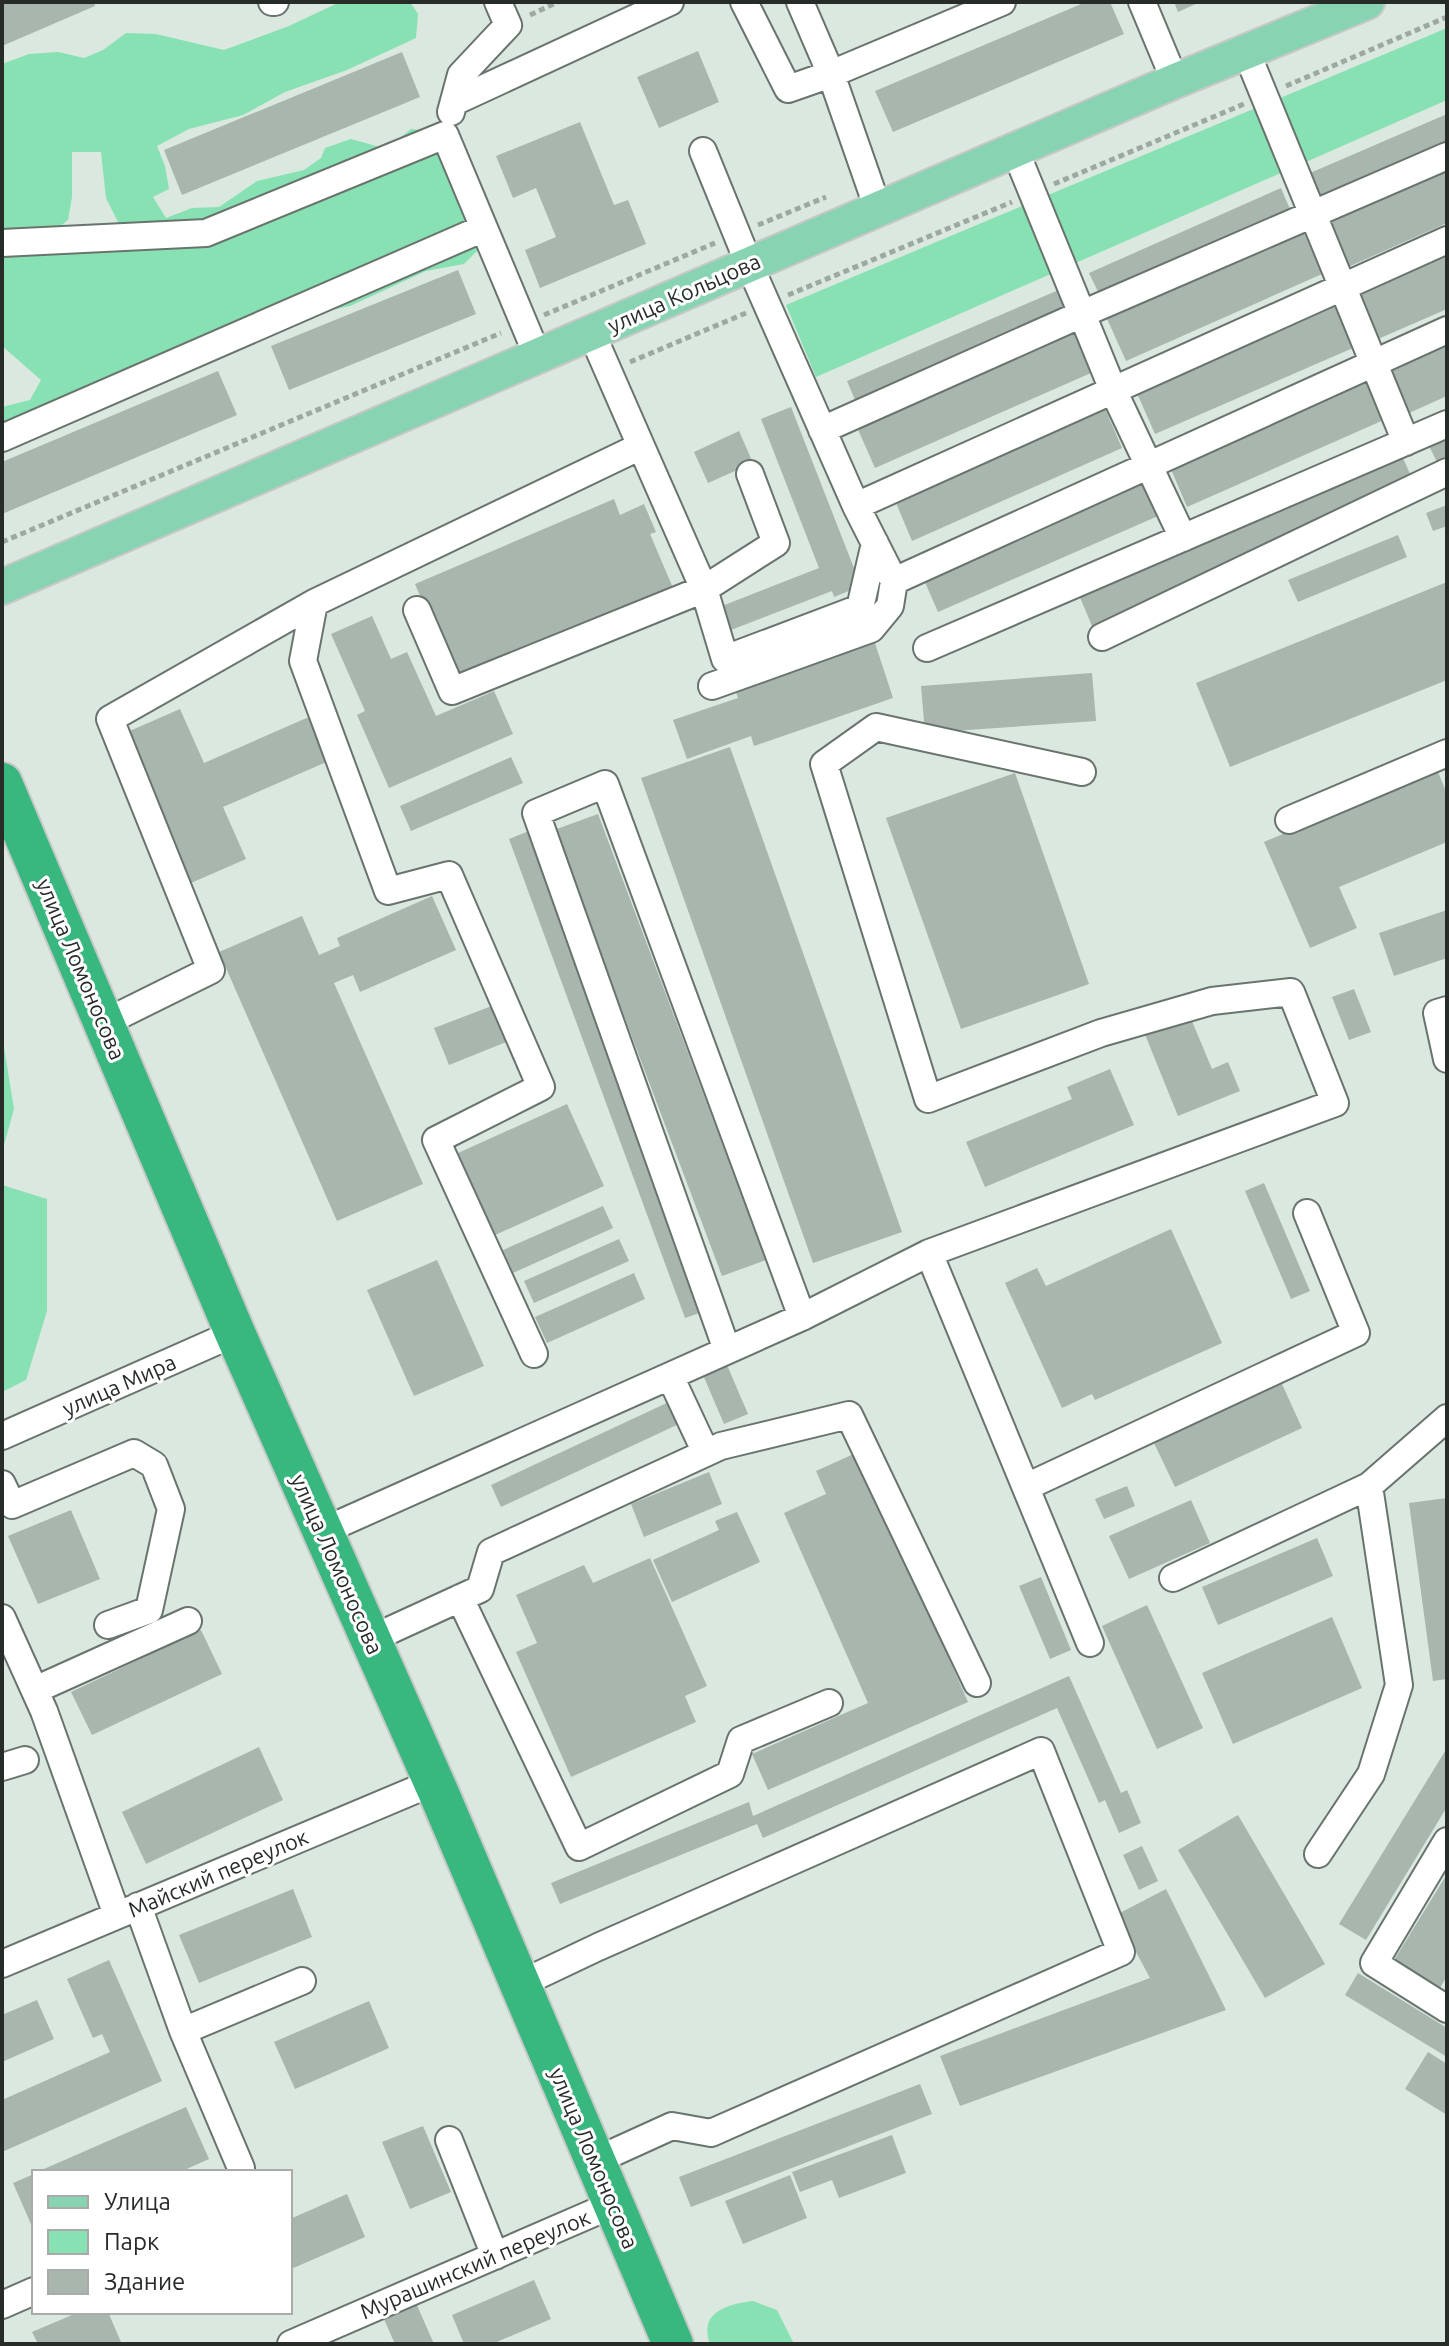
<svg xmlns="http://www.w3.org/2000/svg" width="1449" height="2346" viewBox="0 0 1449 2346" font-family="Ubuntu,sans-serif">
	<rect width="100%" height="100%" fill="#dae8df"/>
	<!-- green -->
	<path fill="#88e1b2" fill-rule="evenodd" d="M340,2h70l8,12 -2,24 -69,32 -62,22 -42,23 -54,14 -32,17 8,20 4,23 -16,8 13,21 26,-10 27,-1 38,-26 47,-11 17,-12 4,-10 26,-9 36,10 24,-20 37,3 36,112 -20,20 -38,7 -76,35 -79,18 -157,80 -112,47v-44l28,-7 11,-20 -39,-34v-282l27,-10 29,-2 26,6 19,-8 23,-17 30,1 68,16 65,-24zM72,152h29l5,46 12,24 -26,14 -61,13 37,-29 4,-23z
		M1447,28v72l-631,277 -30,-72z
		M2,1035l12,74 -12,43z
		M2,1185l45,14v112l-21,69 -24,12z
		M753,2301l24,9 17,34h-84c-12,-32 18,-40 43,-43z"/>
	<!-- building -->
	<path fill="#a8b6ae" d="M2,2h92l1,4 -93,40z
		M1086,2h24l14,32 -231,98 -18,-41z
		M1174,2h26l-22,10z
		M698,51l21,51 -60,26 -22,-51z
		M402,52l18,45 -238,98 -18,-45z
		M1447,114v31l-126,54 -11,-26z
		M580,122l34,83 14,-5 18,44 -106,44 -15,-38 31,-13 -20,-49 -23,10 -17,-42z
		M1447,167v56l-99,44 -21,-48z
		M1281,188l11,26 -191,84 -12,-25z
		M1301,226l21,48 -196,87 -22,-49z
		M1447,254v55l-69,30 -20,-46z
		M458,270l18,44 -187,76 -18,-44z
		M1061,289l12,26 -215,92 -11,-26z
		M1334,304l19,44 -198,86 -19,-43z
		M1081,326l19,43 -225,99 -19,-43z
		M1447,344v52l-38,17 -19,-44z
		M218,371l19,44 -235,99v-52z
		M1369,380l17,39 -199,88 -17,-40z
		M1104,406l18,42 -210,93 -18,-43z
		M791,407l70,179 -27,11 -2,-6 -101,39 -9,-24 97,-38 -58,-149z
		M739,431l14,32 -45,20 -14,-31z
		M1447,434v33l-6,3 -13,-26z
		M1399,449l16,36 -112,52 -211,89 -16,-38z
		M1148,474l17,39 -227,99 -17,-39z
		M614,499l6,16 24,-11 12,28 -6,2 23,54 -217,92 -41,-96z
		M1447,505v21l-14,5 -7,-18z
		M1398,535l9,22 -109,45 -10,-22z
		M1447,582v98l-217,87 -34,-84z
		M372,616l19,43 16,-7 29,64 58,-25 19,43 -124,54 -32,-73 8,-4 -34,-77z
		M875,643l18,55 -139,48 -3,-10 -64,23 -14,-39 65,-22 -3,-8z
		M1092,673l4,48 -171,12 -4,-47z
		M180,709l24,54 114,-50 20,44 -115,50 23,52 -55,24 -66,-150z
		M730,747l172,485 -89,31 -172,-485z
		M511,757l12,26 -112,48 -11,-25z
		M1438,772l9,22v48l-108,45 18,41 -47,20 -46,-106 47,-20 2,3z
		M1015,773l74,211 -128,45 -75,-211z
		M598,814l168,446 -44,16 -168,-446z
		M529,831l176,480 -20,7 -176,-479z
		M432,896l24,54 -96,42 -7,-17 -19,8 89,201 -86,37 -118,-269 83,-36 17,39 21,-9 -3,-8z
		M1447,910v48l-53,18 -15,-43z
		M1354,989l17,43 -22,8 -17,-43z
		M497,1004l14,36 -62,25 -15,-37z
		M1189,1014l23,55 16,-7 12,29 -62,25 -34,-84z
		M1110,1069l24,56 -149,62 -19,-45 106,-43 -5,-12z
		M567,1104l37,82 -109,49 -37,-82z
		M1264,1183l46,108 -19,8 -46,-108z
		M603,1206l10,22 -100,45 -10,-23z
		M1171,1229l51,114 -127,57 -3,-6 -30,14 -57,-125 32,-15 9,18z
		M619,1239l10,22 -95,42 -10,-22z
		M437,1260l47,106 -70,30 -47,-106z
		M634,1273l11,26 -98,44 -12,-26z
		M727,1365l21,49 -24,10 -21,-49z
		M1282,1384l20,44 -127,59 -21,-44z
		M671,1401l10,22 -180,84 -10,-22z
		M858,1452l110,250 -200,88 -16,-36 116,-51 -84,-190 42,-19 -10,-23z
		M709,1472l13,32 -78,33 -13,-33z
		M1127,1486l8,20 -31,13 -9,-20z
		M1447,1498v181l-14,2 -24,-178z
		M1191,1500l19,43 -81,36 -20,-43z
		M71,1510l29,69 -62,25 -30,-68z
		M737,1512l23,50 -88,40 -19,-42 66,-30 -4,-9z
		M1317,1538l16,38 -115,49 -16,-38z
		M650,1558l57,128 -22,10 11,26 -125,55 -55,-125 21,-9 -21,-48 68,-30 9,18z
		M1041,1577l30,73 -21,9 -31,-73z
		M1147,1605l56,123 -46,21 -55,-123z
		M1332,1617l30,71 -129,56 -31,-71z
		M201,1630l21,44 -130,61 -21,-43z
		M1069,1676l52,117 6,-3 14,33 -22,10 -14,-33 -6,3 -42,-95 -294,130 -6,-14 -197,80 -9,-21 198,-81 4,14z
		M259,1747l24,53 -137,64 -24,-52z
		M1447,1748v59l-81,133 -27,-16z
		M1238,1815l87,149 -60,34 -87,-148z
		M1142,1846l16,35 -19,9 -16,-35z
		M1447,1874v102l-7,12 -46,-28z
		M293,1889l19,48 -113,46 -20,-48z
		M1166,1889l60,121 -266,96 -20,-50 210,-78 -34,-63z
		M109,1960l53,121 -160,71v-52l108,-48 -8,-18 -9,4 -26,-59z
		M1358,1973l89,55v29l-102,-62z
		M37,2000l17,39 -52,23v-47z
		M369,2001l20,47 -94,41 -21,-47z
		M1428,2052l19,12v51l-42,-26z
		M920,2084l12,30 -241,93 -12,-30z
		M186,2107l23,52 -29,13h-143z
		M423,2126l28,66 -41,17 -28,-67z
		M892,2135l14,38 -67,25 -7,-18 -32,12 -8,-20z
		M34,2174v57l-21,-48z
		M790,2175l17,43 -64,26 -18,-43z
		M347,2194l18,43 -74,32 -1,-50z
		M534,2280l17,39 -59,25h-28l-12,-29z
		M416,2303l18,41h-39l-12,-27z
		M79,2312h29l13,30 -83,2 -6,-12z"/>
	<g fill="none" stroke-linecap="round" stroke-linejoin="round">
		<!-- minor casing -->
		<g stroke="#68746d" stroke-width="30">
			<path id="minor" d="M272,2h3
				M744,2l44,87 43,-15 -31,-72
				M1142,2l33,79
				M1246,51l160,391
				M454,102l216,-100
				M451,112l10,-37 47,-50 -10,-23
				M1015,150l98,240 70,148
				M703,151l46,113 107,242 591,-266
				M878,209l-47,-135 171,-72
				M2,243l204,-10 239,-98 93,222
				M592,334l49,112
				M822,430l260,-116 365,-158
				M2,438l482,-210
				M894,581l553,-251
				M314,603l327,-157 63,143 21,70 135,-51 15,-65
				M417,610l35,81 252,-102 72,-46 -26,-69
				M1102,637l345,-165
				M927,648l520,-224
				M712,686l159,-57 19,-23 4,-25 -38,-75
				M1082,772l-206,-45 -52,37 104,335 173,-66 111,-32 79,-9 44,111 -406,150 161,390
				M1289,820l158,-67
				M1447,1010l-10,3 10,46
				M104,1023l107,-53 -101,-251 204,-116 -11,58 85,230 61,-16 92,212 -105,53 98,214
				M727,1350l-191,-537 69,-29 197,533
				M670,1376l36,77
				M2,1436l233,-103
				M2,1484l10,21 122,-52 20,12 17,44 -22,101 -41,15
				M1026,1487l330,-154 -49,-120
				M323,1531l479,-214 127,-64
				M1173,1578l196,-92 78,-68
				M460,1598l119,249 151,-73 11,-34 88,-37
				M2,1618l42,93 73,204
				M371,1639l109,-50 11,-37 230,-106 128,-31 128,268
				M35,1690l153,-69
				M2,1767l23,-7
				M1447,1841l-73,122 73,46
				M1318,1854l53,-80 28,-89 -30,-199
				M138,1906l45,125 119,-50
				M2,1964l432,-182
				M520,1984l78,-37 443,-196 80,201 -410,181 -39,-7 -77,35
				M183,2031l58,137 -1,4
				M449,2140l46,116
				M2,2305l32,-14
				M291,2344l323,-140"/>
		</g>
		<!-- major casing -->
		<g stroke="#c7c8c7" stroke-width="38">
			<path id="major" d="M2,587l1173,-506 192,-79"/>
		</g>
		<!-- highway casing -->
		<g stroke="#c7c8c7" stroke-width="44">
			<path id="highway" d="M2,783l233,550 205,463 233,548"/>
		</g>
		<!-- path -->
		<path stroke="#9da8a1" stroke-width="5" stroke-dasharray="6 4" stroke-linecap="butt" d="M530,15l28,-13
			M1286,86l161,-69
			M1054,184l190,-80
			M758,225l68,-28
			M788,295l224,-93
			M544,315l171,-72
			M630,362l116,-49
			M2,542l499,-209"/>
		<!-- minor -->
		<use href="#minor" stroke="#fff" stroke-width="26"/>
		<!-- major -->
		<use href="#major" stroke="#88d4b2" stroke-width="34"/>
		<!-- highway -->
		<use href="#highway" stroke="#38b77e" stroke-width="40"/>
	</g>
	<g text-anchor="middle" stroke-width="6" stroke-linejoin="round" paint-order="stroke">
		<!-- street labels -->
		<g font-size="22" fill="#272c29" stroke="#fff">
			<text transform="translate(684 293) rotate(-24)" y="8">улица Кольцова</text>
			<text transform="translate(81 969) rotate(67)" y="8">улица Ломоносова</text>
			<text transform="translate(119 1385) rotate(-24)" y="8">улица Мира</text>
			<text transform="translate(337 1564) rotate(66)" y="8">улица Ломоносова</text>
			<text transform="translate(218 1873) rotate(-23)" y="8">Майский переулок</text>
			<text transform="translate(594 2158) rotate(67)" y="8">улица Ломоносова</text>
			<text transform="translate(475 2264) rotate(-23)" y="8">Мурашинский переулок</text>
		</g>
	</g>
	<!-- border -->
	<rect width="1449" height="2346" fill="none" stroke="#272c29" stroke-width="8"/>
	<!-- legend -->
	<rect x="32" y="2170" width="260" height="144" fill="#ffffff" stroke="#a9aba9" stroke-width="2"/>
	<rect x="48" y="2196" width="40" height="12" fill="#88d4b2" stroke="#a9aba9" stroke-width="2"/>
	<text x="104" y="2210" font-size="24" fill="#272c29">Улица</text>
	<rect x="48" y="2230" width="40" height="24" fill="#88e1b2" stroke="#a9aba9" stroke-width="2"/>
	<text x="104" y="2250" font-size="24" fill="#272c29">Парк</text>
	<rect x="48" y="2270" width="40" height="24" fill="#a8b6ae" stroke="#a9aba9" stroke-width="2"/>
	<text x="104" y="2290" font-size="24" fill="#272c29">Здание</text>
</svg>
